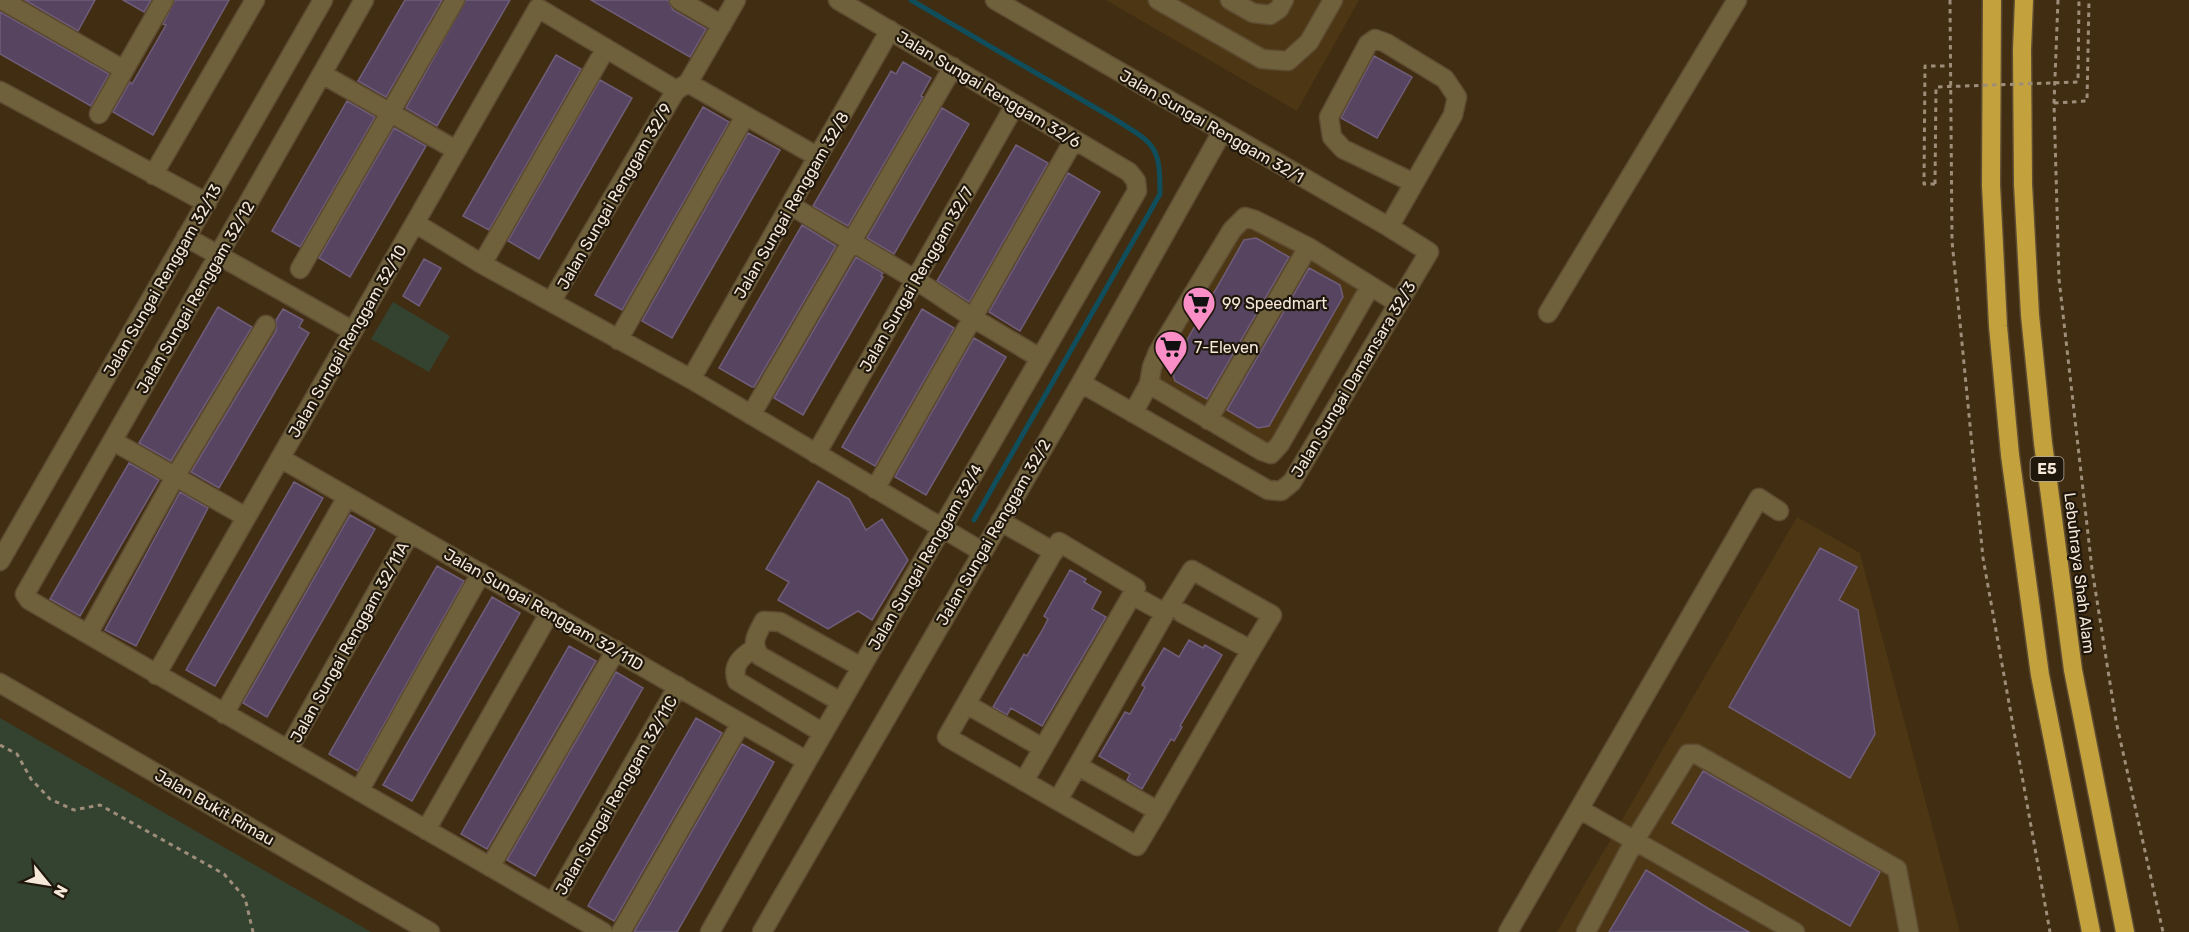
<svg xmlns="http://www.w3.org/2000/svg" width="2189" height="932" viewBox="0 0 2189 932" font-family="Rubik,sans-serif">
	<rect width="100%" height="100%" fill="#402d12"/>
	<!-- built -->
	<path fill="#4d3613" d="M1106,0h253l-62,111z
		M1249,223l115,66 -92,159 -118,-69 1,-10 81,-138z
		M1797,517l63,36 100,379h-403z"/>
	<!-- green -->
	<path fill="#344330" d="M393,302l57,34 -21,36 -58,-33z
		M0,718l371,214h-371z"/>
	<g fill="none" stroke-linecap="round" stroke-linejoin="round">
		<!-- stream -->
		<path stroke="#104e5c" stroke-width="5" d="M911,0l207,121c38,24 42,26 42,73l-186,326"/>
	</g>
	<!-- building -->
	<path fill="#564460" stroke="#6f5d79" stroke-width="1.5" d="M25,0h70l-17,31z
		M123,0h28l-7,12z
		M175,0h54l-76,135 -40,-23 17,-30 2,2 34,-59 -3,-1z
		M405,0h37l-56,97 -28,-16z
		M466,0h44l-73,126 -31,-18z
		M591,0h77l5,10 33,19 -16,28z
		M0,12l109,62 -18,32 -91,-52z
		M556,55l25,14 -92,161 -26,-14z
		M1374,56l38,21 -35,61 -36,-20z
		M903,62l28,16 -10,18 2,1 -75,129 -35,-20 78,-135 5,3z
		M600,80l32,18 -93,161 -31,-18z
		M347,101l28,16 -75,130 -28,-16z
		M703,107l26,15 -107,188 -27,-15z
		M942,108l27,16 -75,130 -27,-16z
		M394,128l32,18 -76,131 -31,-19z
		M748,133l32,17 -108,188 -30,-17z
		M1016,145l32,18 -79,139 -32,-21z
		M1068,173l32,19 -80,139 -31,-19z
		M802,225l34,21 -82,141h-2l-33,-19z
		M1256,238l33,19 -82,142 -32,-18 -4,-13 73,-128z
		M856,257l27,16 -2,3 2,1 -80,138 -29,-17z
		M424,259l17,9 -22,38 -16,-10z
		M1309,268l31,17 3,12 -74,129 -11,2 -31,-18z
		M218,307l34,20 -81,134 -32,-18z
		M283,309l20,11 -4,7 10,6 -90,155 -28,-16 85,-141v-11z
		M922,309l32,19 -79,138 -33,-19z
		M974,338l32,19 -80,138 -31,-18z
		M129,463l30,17 -79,136 -30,-17z
		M818,481l31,18 17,31 16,-11 26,41 -36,60 -14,-9 -30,18 -50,-29 11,-18 -23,-13z
		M294,482l29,16 -108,188 -29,-16z
		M180,492l28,16 -72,138 -31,-16z
		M350,515l25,14 -108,188 -24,-14z
		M1820,548l37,19 -18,33 19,10 17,124 -25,44 -121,-71z
		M437,566l27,15 -106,190 -29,-17z
		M1070,570l16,9 -2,3 17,10 -9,17 14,8 -64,109 -31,-18 -4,7 -14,-8 31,-53 3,2 16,-27 5,-10 -4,-3z
		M492,597l28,16 -108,188 -29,-16z
		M1189,640l14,8 2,-3 17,10 -42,71 2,1 -8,14 -3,-2 -29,50 -15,-9 3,-6 -31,-18 26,-44 5,2 15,-27 -3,-2 22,-37 15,9z
		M569,646l27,15 -109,188 -26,-15z
		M616,672l27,16 -108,188 -28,-16z
		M696,718l26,15 -108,188 -26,-15z
		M742,744l32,18 -15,27 -82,143h-43z
		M1703,771l177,101 -30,54 -178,-103z
		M1646,870l63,39 40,23h-140z"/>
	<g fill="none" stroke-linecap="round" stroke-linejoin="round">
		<!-- minor casing -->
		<g stroke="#5d4b32" stroke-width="21">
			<path id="minor" d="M2,0l122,70 40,-70
				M364,0l-339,594 4,6 574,332
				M679,0l43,25
				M995,0l394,227 40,25 -137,230 -11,9 -13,-1 -187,-107
				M1158,0l104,59 26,2 21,-19 24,-42
				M1230,0l23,13 17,2 9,-6 5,-9
				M538,8l138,82
				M322,74l134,76
				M688,83l130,74
				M678,89l10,-6 48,-83
				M0,91l207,112
				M99,114l25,-44
				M153,175l102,-175
				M790,205l126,75 57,38 67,40
				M415,223l67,41 209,115 290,172
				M1389,227l64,-112 4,-18 -12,-18 -59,-36 -11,-4 -7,5 -39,73 3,20 11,12 71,34
				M186,237l167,94
				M482,264l124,-216
				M300,269l155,-269
				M551,302l125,-212
				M1548,313l189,-313
				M618,340l127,-224
				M691,379l199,-349
				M1149,384l113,67 9,3 9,-10 90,-157
				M1133,413l16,-29 3,-17 6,-15 74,-122 13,-13 10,3 53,27 90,56
				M751,415l202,-348
				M1208,420l100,-173
				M113,441l133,76
				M816,454l199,-349
				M280,458l527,303
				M875,489l199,-349
				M1000,521l54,31
				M0,561l323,-561
				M1165,613l27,-43 80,45 -21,35 -69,-37
				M88,634l87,-157 91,-152
				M754,649c-12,7 -23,16 -17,32l86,52
				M156,675l382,-667
				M0,683l430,249
				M841,702l-81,-46c-10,-13 -3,-22 4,-35l16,1 81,45
				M966,704l77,44
				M224,714l123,-217
				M288,750l122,-217
				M1078,766l80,45 -21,35 -190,-109 112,-195 77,46
				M1024,781l108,-186 33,18 -107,187
				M359,791l122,-218
				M1579,809l216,123
				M1158,811l93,-161
				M426,830l124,-218
				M490,867l126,-217
				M553,903l125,-217
				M621,932l120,-209
				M710,932l97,-171 330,-570 -1,-10 -7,-9 -291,-172
				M762,932l319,-549 141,-251
				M1508,932l251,-434 20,13
				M1586,932l49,-92 53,-86h8l16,9 185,106 12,63"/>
		</g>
		<!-- highway casing -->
		<g stroke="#5d4b32" stroke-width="21">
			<path id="highway" d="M1992,0l-1,185 7,141 12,129 30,220 51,257
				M2024,0l-2,50 1,134 7,131 13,128 30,227 52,262"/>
		</g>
		<!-- path -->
		<path stroke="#9e8e79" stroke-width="3" stroke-dasharray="4.5 4.5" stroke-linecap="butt" d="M1950,0l2,241 31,317 67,374
			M2058,0l-4,103 5,176 33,290 24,152 47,211
			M2054,103l33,-2 2,-101
			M1935,184h-11l1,-118h25
			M0,745l17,9 14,25 19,20 24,11 26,-5 124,69 21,24 8,34"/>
		<!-- minor -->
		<use href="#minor" stroke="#6f613c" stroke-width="18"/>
		<!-- highway -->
		<use href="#highway" stroke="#c3a13c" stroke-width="18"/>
		<!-- path-bridge -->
		<path stroke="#9e8e79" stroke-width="3" stroke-dasharray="4.5 4.5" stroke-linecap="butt" d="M1935,184l1,-97 142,-5 1,-82"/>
	</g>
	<!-- icons -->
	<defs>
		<g id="supermarket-pin" transform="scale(1.725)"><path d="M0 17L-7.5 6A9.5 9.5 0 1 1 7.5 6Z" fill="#fa8fc7" stroke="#20170c"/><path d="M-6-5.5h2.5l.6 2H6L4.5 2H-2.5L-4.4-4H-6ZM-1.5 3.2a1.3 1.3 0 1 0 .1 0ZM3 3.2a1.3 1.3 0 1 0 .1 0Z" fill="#111"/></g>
	</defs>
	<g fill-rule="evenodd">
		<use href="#supermarket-pin" x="1199" y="303"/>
		<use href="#supermarket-pin" x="1171" y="347"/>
	</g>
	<g text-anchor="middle" stroke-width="4.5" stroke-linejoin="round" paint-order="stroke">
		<!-- shield labels -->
		<rect fill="#20170c" stroke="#b5a99c" stroke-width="1.5" x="2030.5" y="457" width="33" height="24" rx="4.5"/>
		<g font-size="15" font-weight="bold" fill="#f5e8d9">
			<text x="2047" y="474">E5</text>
		</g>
		<!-- street labels -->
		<g font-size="16" fill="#f5e8d9" stroke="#20170c">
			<text transform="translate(989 89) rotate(31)" y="6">Jalan Sungai Renggam 32/6</text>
			<text transform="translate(1212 126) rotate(30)" y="6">Jalan Sungai Renggam 32/1</text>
			<text transform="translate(614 196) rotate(-60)" y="6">Jalan Sungai Renggam 32/9</text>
			<text transform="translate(791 205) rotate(-60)" y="6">Jalan Sungai Renggam 32/8</text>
			<text transform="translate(916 279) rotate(-60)" y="6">Jalan Sungai Renggam 32/7</text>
			<text transform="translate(162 280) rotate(-60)" y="6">Jalan Sungai Renggam 32/13</text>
			<text transform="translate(195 297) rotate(-60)" y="6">Jalan Sungai Renggam 32/12</text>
			<text transform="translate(347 341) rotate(-60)" y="6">Jalan Sungai Renggam 32/10</text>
			<text transform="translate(1353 379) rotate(-59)" y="6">Jalan Sungai Damansara 32/3</text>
			<text transform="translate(993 532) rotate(-60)" y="6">Jalan Sungai Renggam 32/2</text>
			<text transform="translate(925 557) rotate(-60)" y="6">Jalan Sungai Renggam 32/4</text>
			<text transform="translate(2080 573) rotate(83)" y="6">Lebuhraya Shah Alam</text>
			<text transform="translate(544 609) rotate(30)" y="6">Jalan Sungai Renggam 32/11D</text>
			<text transform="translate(349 642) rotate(-61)" y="6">Jalan Sungai Renggam 32/11A</text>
			<text transform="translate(616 795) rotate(-60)" y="6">Jalan Sungai Renggam 32/11C</text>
			<text transform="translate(215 807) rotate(30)" y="6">Jalan Bukit Rimau</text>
		</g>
		<!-- poi labels -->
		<g font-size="16" fill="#f5e8d9" stroke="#20170c" text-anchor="start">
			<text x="1222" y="309">99 Speedmart</text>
			<text x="1194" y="353">7-Eleven</text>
		</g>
	</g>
	<!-- north arrow -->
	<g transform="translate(48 884) rotate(120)" stroke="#20170c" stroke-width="4.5" paint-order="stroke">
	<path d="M0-4.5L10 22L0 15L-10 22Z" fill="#f5e8d9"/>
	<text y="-9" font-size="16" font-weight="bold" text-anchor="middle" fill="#f5e8d9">N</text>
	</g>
</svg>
